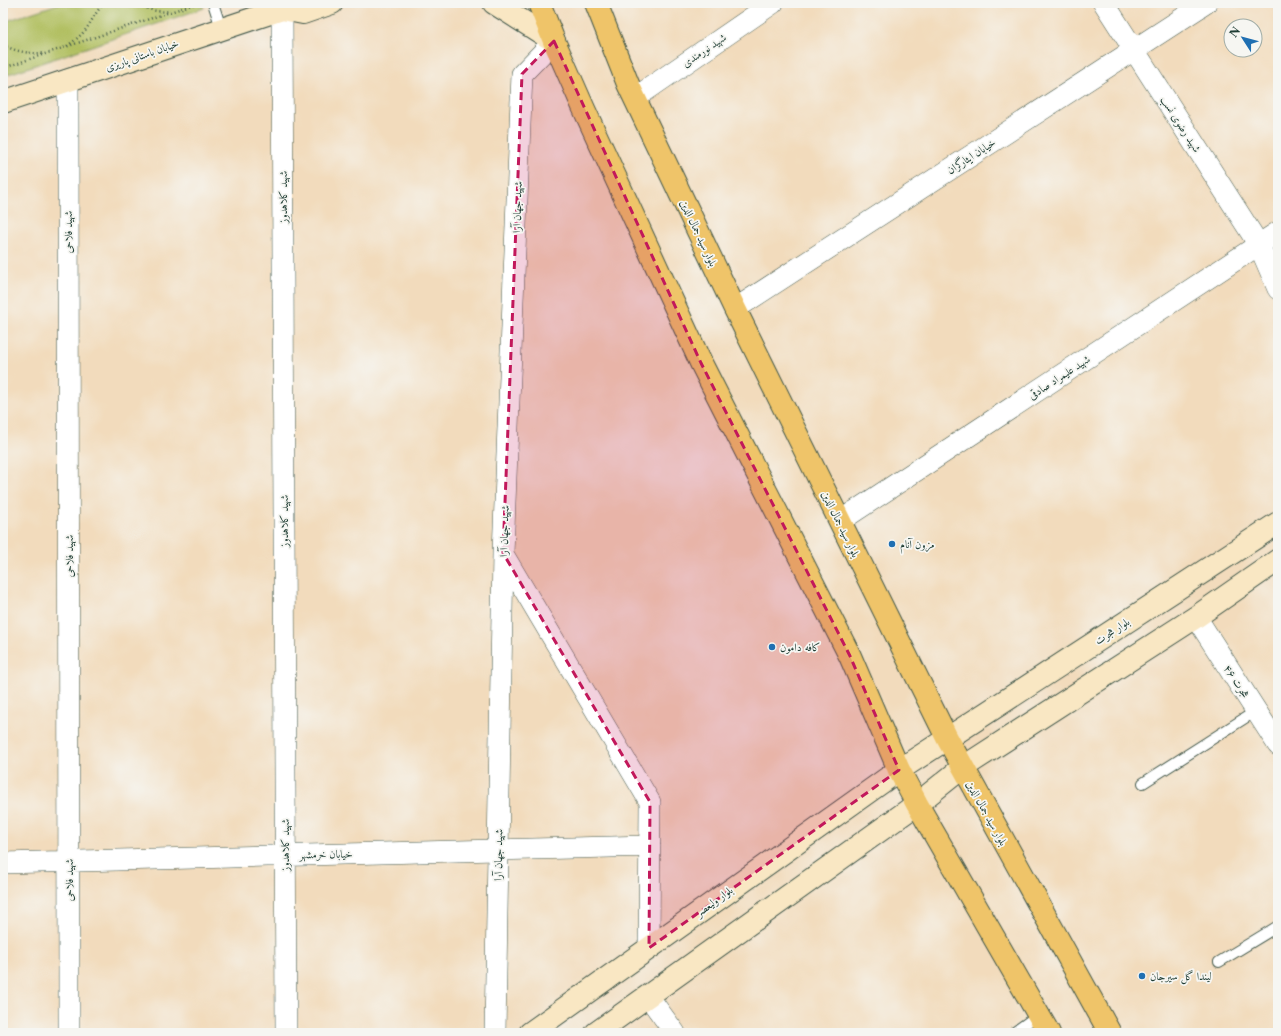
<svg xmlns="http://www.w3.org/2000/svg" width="1281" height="1036" viewBox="0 0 1281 1036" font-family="'Libre Caslon Text',Amiri,serif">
	<rect width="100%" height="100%" fill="#f6f6f2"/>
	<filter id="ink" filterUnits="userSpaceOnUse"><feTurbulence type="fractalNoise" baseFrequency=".025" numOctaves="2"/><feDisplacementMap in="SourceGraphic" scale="8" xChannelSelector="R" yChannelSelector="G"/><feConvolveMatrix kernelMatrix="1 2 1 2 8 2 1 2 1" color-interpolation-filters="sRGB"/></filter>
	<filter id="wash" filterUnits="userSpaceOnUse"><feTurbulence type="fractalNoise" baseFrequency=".012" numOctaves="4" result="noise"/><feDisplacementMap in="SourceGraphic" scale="16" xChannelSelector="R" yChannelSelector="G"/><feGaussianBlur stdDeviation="0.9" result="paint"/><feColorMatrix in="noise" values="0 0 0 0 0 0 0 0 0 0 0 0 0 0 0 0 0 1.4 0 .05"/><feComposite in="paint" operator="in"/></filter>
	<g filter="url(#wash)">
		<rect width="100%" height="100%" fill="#f2dbbc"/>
		<!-- green -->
		<path fill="#b1bf61" stroke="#687e4a" d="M61,3h141l2,5 -201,68v-54z"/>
	</g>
	<g filter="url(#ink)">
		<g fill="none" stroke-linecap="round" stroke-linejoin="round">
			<!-- lane casing -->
			<g stroke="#3f5548" stroke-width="12">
				<path id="lane" d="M213,3l8,25
					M1143,783l113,-72
					M1219,962l59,-36
					M1013,1033l25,-18"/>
			</g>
			<!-- street casing -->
			<g stroke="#3f5548" stroke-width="22">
				<path id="street" d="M1104,3l155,242 19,44
					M282,9l4,1024
					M68,80l1,953
					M635,98l138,-95
					M735,309l471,-306
					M840,521l438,-289
					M503,554l147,248 -1,146
					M1196,617l82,128
					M3,863l647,-17
					M648,996l27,37
					M495,1033l8,-480 19,-479 32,-33"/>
			</g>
			<!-- secondary casing -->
			<g stroke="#3f5548" stroke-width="24">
				<path id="secondary" d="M494,3l60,38
					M3,102l279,-93 21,4 29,-10
					M530,1033l369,-263 379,-247
					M596,1033l321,-229 45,-36 234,-151 82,-57"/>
			</g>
			<!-- primary casing -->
			<g stroke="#3f5548" stroke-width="24">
				<path id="primary" d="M539,3l15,38 30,68 117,254 149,293 49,114 18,34 132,229
					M596,3l32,81 107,225 212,429 163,295"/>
			</g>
			<!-- path -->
			<path stroke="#3f5548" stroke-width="2.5" stroke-dasharray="1 3" stroke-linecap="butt" d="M136,3c11,6 21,10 34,8
				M3,45c14,7 27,9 42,8
				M67,46c7,-5 14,-10 19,-17 7,-9 10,-19 19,-26
				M3,68l194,-65"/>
			<!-- lane -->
			<use href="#lane" stroke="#fff" stroke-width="10"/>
			<!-- street -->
			<use href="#street" stroke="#fff" stroke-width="21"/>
			<!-- secondary -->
			<use href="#secondary" stroke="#f9e7c3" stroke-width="22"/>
			<!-- primary -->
			<use href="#primary" stroke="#efc469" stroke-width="22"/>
		</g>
	</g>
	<!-- marked area -->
	<path fill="#c2185b" fill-opacity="0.2" stroke="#c2185b" stroke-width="3" stroke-dasharray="8 5" stroke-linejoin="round" d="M554,41l147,322 149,293 49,114 -250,178 1,-146 -147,-249 19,-479z"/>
	<!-- markers -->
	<g fill="#1f6fb2" stroke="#f6f6f2" stroke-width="1.5">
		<circle cx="892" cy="544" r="4"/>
		<circle cx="772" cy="647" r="4"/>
		<circle cx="1142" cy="976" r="4"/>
	</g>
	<g text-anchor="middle" stroke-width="3.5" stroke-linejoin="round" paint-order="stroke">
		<!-- street labels -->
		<g font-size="11" fill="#1f3d34" stroke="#f6f6f2">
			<text transform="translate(704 50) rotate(-34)" y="4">شهید نورمندی</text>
			<text transform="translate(142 55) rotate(-19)" y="4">خیابان باستانی پاریزی</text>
			<text transform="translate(1181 124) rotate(57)" y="4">شهید رضوی نسب</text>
			<text transform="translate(971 156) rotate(-33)" y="4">خیابان ایثارگران</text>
			<text transform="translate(283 197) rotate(-90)" y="4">شهید کلاهدوز</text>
			<text transform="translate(517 207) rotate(-88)" y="4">شهید جهان آرا</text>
			<text transform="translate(68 232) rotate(-90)" y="4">شهید فلاحی</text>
			<text transform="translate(699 233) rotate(65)" y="4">بلوار سید جمال الدین</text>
			<text transform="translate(1059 377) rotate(-33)" y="4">شهید علیمراد صادقی</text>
			<text transform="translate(284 521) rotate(-90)" y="4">شهید کلاهدوز</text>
			<text transform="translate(841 524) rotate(64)" y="4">بلوار سید جمال الدین</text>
			<text transform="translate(504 531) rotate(-88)" y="4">شهید جهان آرا</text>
			<text transform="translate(69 556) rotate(-90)" y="4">شهید فلاحی</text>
			<text transform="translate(1112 631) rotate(-33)" y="4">بلوار هجرت</text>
			<text transform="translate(1237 681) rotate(57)" y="4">هجرت ۴۶</text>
			<text transform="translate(987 813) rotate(61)" y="4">بلوار سید جمال الدین</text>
			<text transform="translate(285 845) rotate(-90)" y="4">شهید کلاهدوز</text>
			<text transform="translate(326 854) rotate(-1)" y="4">خیابان خرمشهر</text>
			<text transform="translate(498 855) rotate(-89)" y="4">شهید جهان آرا</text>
			<text transform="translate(69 880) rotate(-90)" y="4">شهید فلاحی</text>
			<text transform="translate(714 901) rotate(-36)" y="4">بلوار ولیعصر</text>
		</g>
		<!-- poi labels -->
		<g font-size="11" fill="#1f3d34" stroke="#f6f6f2" text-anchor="start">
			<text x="900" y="548">مزون آنام</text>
			<text x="780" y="651">کافه دامون</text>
			<text x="1150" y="980">لیندا گل سیرجان</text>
		</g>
	</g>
	<!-- margin -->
	<rect width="1281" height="1036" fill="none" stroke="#f6f6f2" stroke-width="16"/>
	<!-- north arrow -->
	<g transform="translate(1243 38) rotate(306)"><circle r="19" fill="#f6f6f2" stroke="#a0aca6"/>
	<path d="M0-3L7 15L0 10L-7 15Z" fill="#1f6fb2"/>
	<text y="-6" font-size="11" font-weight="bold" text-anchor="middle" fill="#1f3d34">N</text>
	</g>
</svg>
